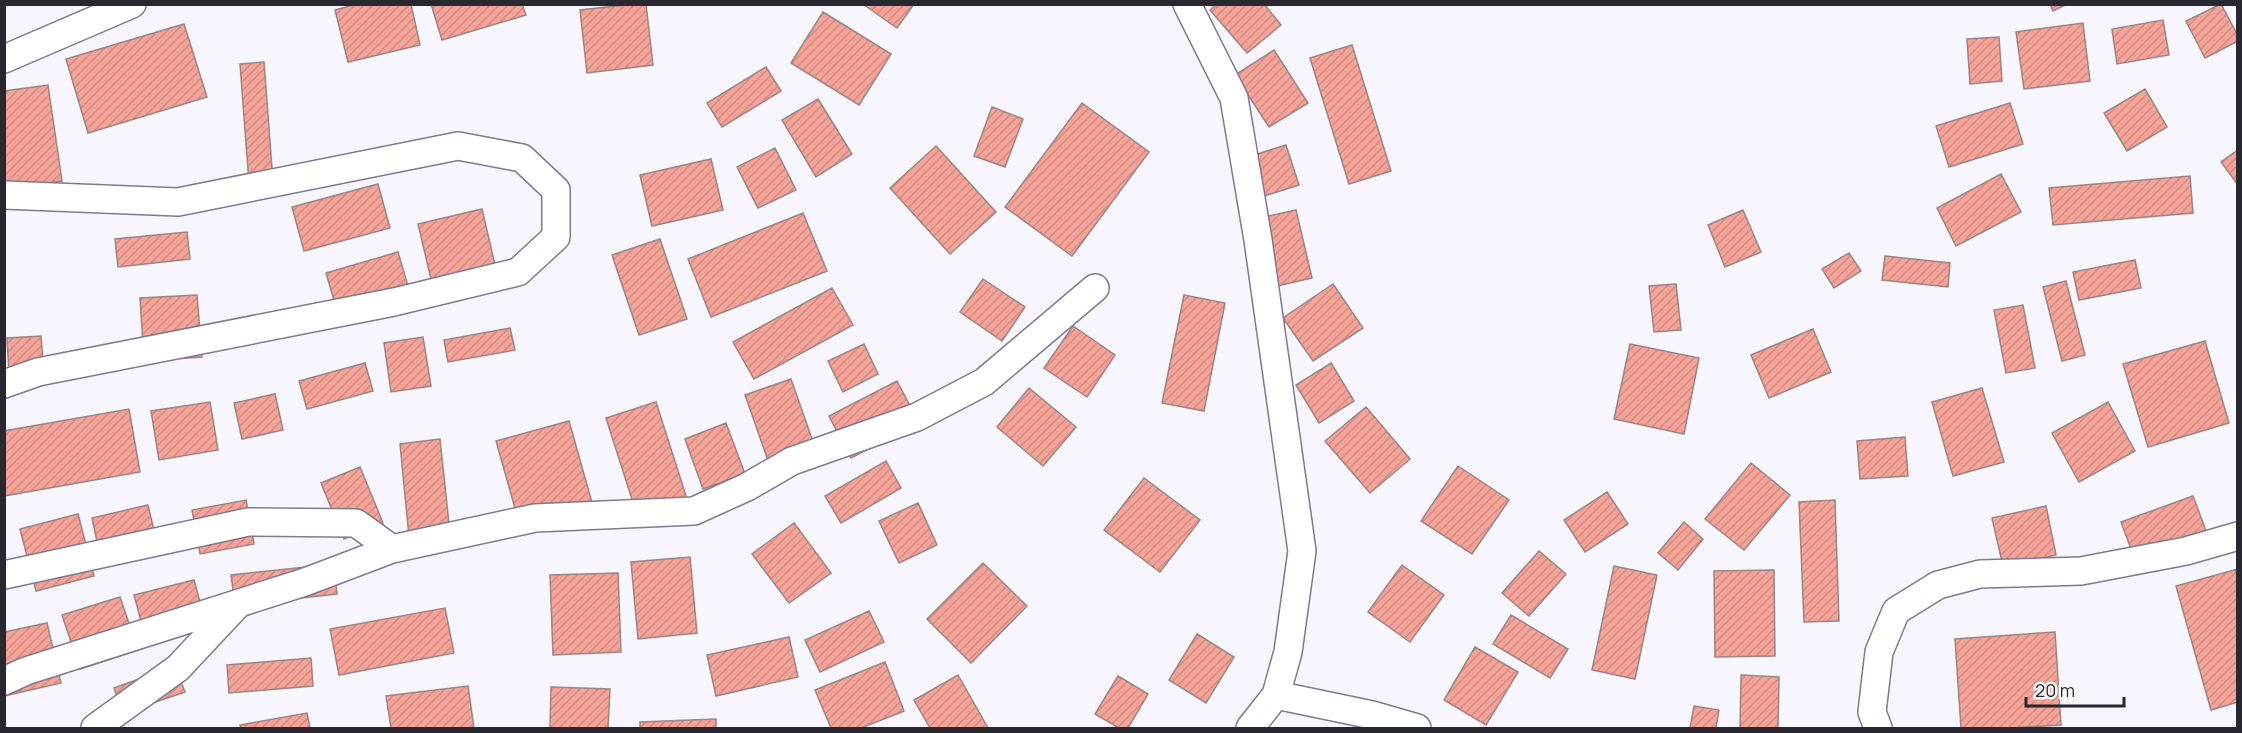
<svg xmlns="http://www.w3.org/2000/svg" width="2242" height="733" viewBox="0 0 2242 733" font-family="Manrope,sans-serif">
	<defs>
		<pattern id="building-hatch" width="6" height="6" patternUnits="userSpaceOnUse" patternTransform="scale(1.5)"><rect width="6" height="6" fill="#f5a399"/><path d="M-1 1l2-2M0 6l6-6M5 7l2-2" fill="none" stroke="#d28c84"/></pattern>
	</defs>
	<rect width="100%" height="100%" fill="#f7f5fd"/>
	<!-- building -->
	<path fill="url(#building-hatch)" stroke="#9c8582" stroke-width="1.5" d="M357,4h54l9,41 -72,17 -13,-52z
		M431,4h91l4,11 -84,25z
		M634,4h12l7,61 -66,8 -7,-63z
		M863,4h51l-17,24z
		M1217,4h47l17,21 -34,28 -37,-43z
		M2050,4h17l-14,7z
		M2221,4l17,32v5l-33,17 -19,-37z
		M823,12l68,42 -32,51 -68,-42z
		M2163,20l6,35 -52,9 -5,-35z
		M2083,23l7,58 -66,8 -8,-57z
		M184,24l23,73 -119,36 -22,-74z
		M1999,37l3,44 -32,3 -3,-45z
		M1352,45l39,126 -42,13 -39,-126z
		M1274,50l34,53 -39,24 -34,-52z
		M264,62l9,119 -24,2 -9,-119z
		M766,67l15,24 -59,36 -15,-24z
		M48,85l14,96 -58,8v-98z
		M2145,89l22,38 -40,24 -23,-38z
		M818,99l34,55 -36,23 -34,-57z
		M1082,103l67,49 -77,104 -67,-49z
		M2010,103l13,41 -74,23 -13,-41z
		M992,107l31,12 -18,48 -31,-11z
		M1286,145l13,40 -35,11 -13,-40z
		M936,146l60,66 -46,42 -60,-66z
		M775,148l21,42 -38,18 -21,-41z
		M2238,150v35l-17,-23z
		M711,159l12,51 -71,16 -12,-51z
		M2001,174l20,38 -65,34 -19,-38z
		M2190,176l3,37 -140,12 -4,-37z
		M378,184l12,44 -86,23 -12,-44z
		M482,209l13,56 -64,14 -13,-55z
		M1296,210l16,68 -35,8 -17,-68z
		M1743,210l18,42 -36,15 -17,-42z
		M803,213l24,58 -116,46 -23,-58z
		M187,232l3,27 -72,8 -3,-28z
		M660,239l27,80 -48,16 -27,-80z
		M398,252l10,34 -72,21 -10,-34z
		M1849,253l12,18 -27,17 -12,-19z
		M1885,256l65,7 -2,24 -66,-7z
		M2135,260l6,28 -62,12 -6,-28z
		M983,279l42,28 -23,34 -42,-29z
		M2066,281l19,74 -23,6 -19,-74z
		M1333,284l30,44 -50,33 -30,-43z
		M1676,284l5,46 -27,2 -5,-46z
		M832,288l21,37 -99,54 -21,-37z
		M197,295l5,62 -58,4 -4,-63z
		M1184,295l41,8 -21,108 -42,-8z
		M2023,305l12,63 -29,5 -12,-63z
		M1073,326l42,29 -28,42 -43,-29z
		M510,328l5,22 -67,12 -4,-22z
		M1813,329l18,43 -62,26 -18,-43z
		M41,336l3,36 -35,3 -2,-37z
		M423,337l8,49 -40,6 -7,-49z
		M2205,341l24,82 -81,24 -25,-83z
		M864,344l14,30 -35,18 -15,-31z
		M1630,344l69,14 -15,76 -70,-15z
		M365,363l8,28 -66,18 -8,-28z
		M1331,363l23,38 -35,22 -23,-38z
		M791,379l26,74 -46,16 -26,-74z
		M897,381l22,42 -68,35 -22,-42z
		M1029,388l47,39 -33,39 -46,-39z
		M1982,388l22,74 -51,14 -21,-74z
		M275,394l8,36 -41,9 -8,-36z
		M210,402l8,48 -59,10 -8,-49z
		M656,402l31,97 -50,16 -31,-97z
		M2108,402l27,49 -56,31 -27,-49z
		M1366,407l44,52 -40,34 -45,-52z
		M129,409l11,63 -136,24v-65z
		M569,421l24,85 -73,20 -24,-85z
		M726,423l19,51 -42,15 -18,-50z
		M1905,437l3,39 -48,3 -3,-38z
		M440,439l10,94 -41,4 -9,-93z
		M886,461l15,27 -60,35 -16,-27z
		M1751,463l39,32 -46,55 -39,-31z
		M1458,466l51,34 -37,54 -51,-33z
		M360,467l23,56 -39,16 -23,-56z
		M1144,478l56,42 -40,52 -56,-42z
		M1607,492l21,32 -43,28 -21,-32z
		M2193,496l16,43 -72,26 -16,-43z
		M246,500l8,44 -54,10 -8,-44z
		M1835,500l4,121 -35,1 -5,-120z
		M918,503l19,42 -38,18 -20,-42z
		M148,505l11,47 -57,13 -10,-47z
		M2046,506l10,49 -53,11 -11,-48z
		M78,514l16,62 -58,15 -16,-62z
		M1684,522l19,17 -25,31 -20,-17z
		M794,523l37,50 -42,30 -37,-49z
		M1539,551l27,23 -37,42 -27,-23z
		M690,557l7,76 -59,6 -7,-77z
		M983,563l44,43 -56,57 -44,-44z
		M334,564l3,30 -102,11 -4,-30z
		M1402,565l42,30 -34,47 -42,-30z
		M1614,566l43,9 -22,104 -43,-9z
		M2238,569v133l-27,8 -35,-124z
		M1774,570l1,86 -60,1 -1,-86z
		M618,573l3,79 -68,3 -3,-80z
		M194,580l12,44 -60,15 -12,-44z
		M120,597l18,53 -58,19 -18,-54z
		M445,608l9,45 -115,22 -9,-46z
		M869,611l15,31 -64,30 -15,-32z
		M1511,615l57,34 -18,29 -57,-34z
		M47,623l14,60 -57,13v-64z
		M2055,632l6,93 -51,3h-49l-6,-89z
		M1197,634l37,23 -28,46 -37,-23z
		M789,637l9,40 -82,19 -9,-41z
		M1475,647l43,25 -32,53 -42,-25z
		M311,658l2,28 -84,7 -2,-28z
		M885,662l19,49 -43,17h-30l-16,-38z
		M175,666l10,26 -62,21 -9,-25z
		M958,675l30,53h-58l-16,-28z
		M1741,675l38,2 -1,51h-38z
		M1118,676l30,18 -20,34h-9l-24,-14z
		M468,686l6,42h-83l-5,-32z
		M551,687l59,2 -2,39h-58z
		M1694,706l25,4 -3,18h-26z
		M307,713l3,15h-69l-1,-3z
		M716,719v9h-76v-6z"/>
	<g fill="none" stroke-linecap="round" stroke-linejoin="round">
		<!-- minor casing -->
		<g stroke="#807a8d" stroke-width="30">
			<path id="minor" d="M1187,4l47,94 24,142 44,311 -14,101 -12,43 -26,33
				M4,59l128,-55
				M4,195l174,7 280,-56 64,12 34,32v47l-38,35 -124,30 -356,70 -34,12
				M4,575l244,-53 108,1 36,26
				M4,681l22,-10 279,-89 87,-33 143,-31 159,-7 53,-24 45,-26 125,-44 67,-35 111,-94
				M1276,695l96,20 45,13
				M95,728l83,-60 60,-64
				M1878,728l-6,-16 7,-60 17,-41 42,-26 42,-11 101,-3 105,-20 52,-15"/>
		</g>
		<!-- minor -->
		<use href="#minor" stroke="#fff" stroke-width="27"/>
	</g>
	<!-- border -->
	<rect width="2242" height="733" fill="none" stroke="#29272f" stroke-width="12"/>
	<!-- scale -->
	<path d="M2026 697v9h98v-9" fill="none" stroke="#29272f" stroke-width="3"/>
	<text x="2035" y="697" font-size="18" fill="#29272f" stroke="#ffffff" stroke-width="4.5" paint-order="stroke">20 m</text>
</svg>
